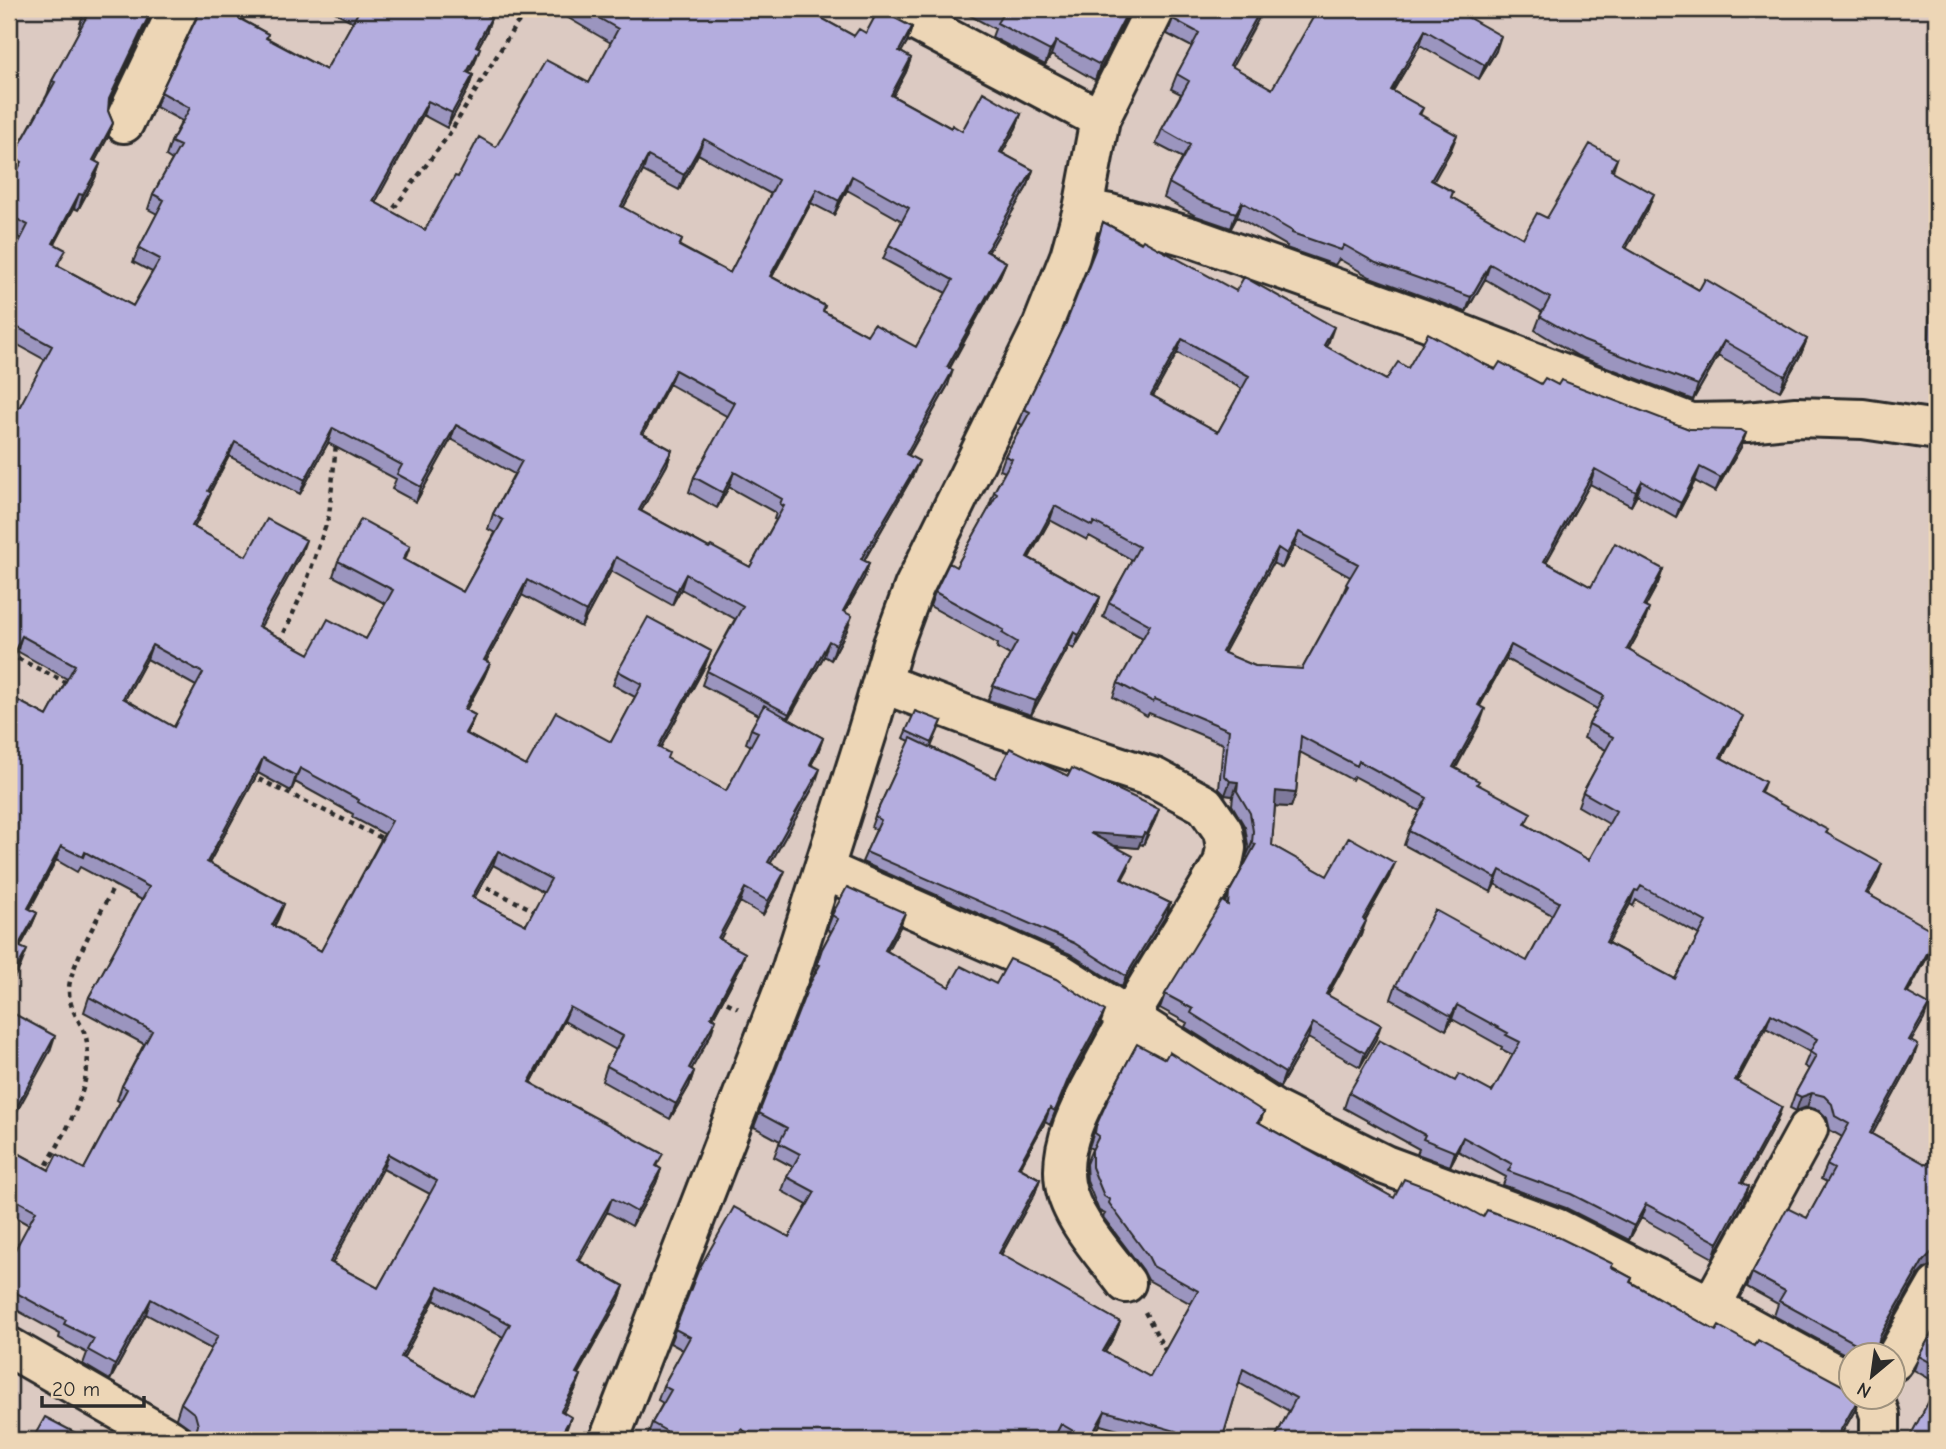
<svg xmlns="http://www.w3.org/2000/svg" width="1946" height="1449" viewBox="0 0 1946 1449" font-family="'Comic Neue',sans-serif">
	<rect width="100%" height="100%" fill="#dccac2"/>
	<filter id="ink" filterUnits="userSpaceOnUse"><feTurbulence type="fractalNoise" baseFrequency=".0143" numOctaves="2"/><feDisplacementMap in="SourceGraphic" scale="14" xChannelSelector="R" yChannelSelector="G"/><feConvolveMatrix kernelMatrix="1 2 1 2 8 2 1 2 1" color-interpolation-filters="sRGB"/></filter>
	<g filter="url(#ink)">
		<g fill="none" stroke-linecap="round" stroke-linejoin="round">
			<!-- minor casing -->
			<g stroke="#2b2b2b" stroke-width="44">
				<path id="minor" d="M892,9l208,110 55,-110
					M124,123l54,-114
					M1083,209l27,5 80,23 235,83 266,103 56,-1 49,-5 67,2 74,11
					M882,683l110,42 163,53 50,27 18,26 3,17 -3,15c-38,65 -80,126 -115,193 -20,38 -50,83 -43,128 5,34 41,72 61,99
					M825,870l236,104 215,137 109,54 171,63 155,78 141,77
					M1711,1306l97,-177
					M9,1347l162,93
					M1894,1361l43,-75
					M1873,1396l7,19v25
					M609,1440l182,-469 77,-241 25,-86 21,-57 127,-258 29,-73 13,-47 17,-90"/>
			</g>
			<!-- path -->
			<path stroke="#2b2b2b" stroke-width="4.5" stroke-dasharray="5 5" stroke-linecap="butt" d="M388,216l60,-80 67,-110 15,-17
				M280,642l24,-53 25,-73 7,-72
				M9,654l62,31
				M250,775l138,66
				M478,883l61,30
				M718,998l20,10
				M42,1173c22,-38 51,-84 45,-130 -2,-19 -19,-30 -18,-55 1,-22 36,-84 48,-107
				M9,1221l8,-9
				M1145,1312l22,42"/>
			<!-- minor -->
			<use href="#minor" stroke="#edd6b6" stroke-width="38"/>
		</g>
		<!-- wall -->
		<path fill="#9b95bf" stroke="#2b2b2b" stroke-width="2" fill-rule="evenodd" d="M154,9l-45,95 -1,7 5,12 -5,14 -13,24 5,3 -5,14 -17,32 -4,-2 -19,36 4,22 74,40 19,-34 -19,-10 6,-14 18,-34 -9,-5 5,-15 19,-34 -6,-4 5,-14 11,-21 -26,-14 5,-15 38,-79v-4h50l-6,11 25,14 -1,4 59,32 27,-48 -18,-10 1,-3h157l-4,8 2,1 -5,15 -8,14 -3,15 -6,11 4,2 -5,14 -21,39 -24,-13 -48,87 50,28 33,-53 38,-30 93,-64 22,-40 -58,-34h252l49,27 12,-3 21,-19 25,13 -5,15 -6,10 10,6 -5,14 -13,24 58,32 11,3 59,-17 -5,14 -14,25 31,17 -5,15 -40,67 18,10 -6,14 -50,92 -2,17 -39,70 4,20 -49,86 5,2 -5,15 -19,34 2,18 -16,30 -7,-4 -35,63 34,19 -5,14 -7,13 4,19 -45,79 9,23 -16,29 -23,-13 -20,37 25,14 -5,14 -27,51 -2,16 -20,35 3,2 -5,15 -19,33 -68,-38 5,-15 9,-16 -52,-29 -33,62 130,86 -5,14 -24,43 -25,-14 -27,49 44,25 -5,14 -41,74 3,1 -6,15 -12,22 3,19 -5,9h-370l2,-1 -3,-11 -14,-10 5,-15 30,-54 -65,-35 -36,66 -27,-16 4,-11 -28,-15 1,-4 -51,-28v-45l20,-36 -20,-11v-66l40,22 35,-1 36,-67 -3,-2 5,-14 22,-42 -60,-32 5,-15 53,-97 -62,-33 -3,5 -21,-12 -26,49 7,4 -6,14 -11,20 1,18 -12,22v-291l38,20 20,-37 -50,-28 2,-243 26,-48 -36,-20v-78l12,-23 -12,-7v-46l5,-11 -5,-3v-3l4,-12 34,-62 5,-14 29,-53 -2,-1 5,-15zM698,154l73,40 -41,79 -50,-27 2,-6 -59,-32 20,-37 36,19zM847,190l55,31 -13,24 -6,14 63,34 -30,54 -49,-12 -44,-24 2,-5 -53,-29 39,-74 23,12zM669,384l59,33 -34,60 -5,15 28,16 12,-21 47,26 -2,6 2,1 -26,47 -41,-19 -68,-37 26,-46 5,-15 -29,-16zM451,439l63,35 -21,40 -5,15 7,4 -32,59 -58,-32 5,-14 -72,15 -5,15 53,28 -20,35 -57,15 -49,-27 41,-73 -55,2 -52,-29 11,-20 5,-15 19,-36 71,38 28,-51 68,36 -4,10 24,13zM611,571l61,34 9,-16 54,30 -28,52 -5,14 57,30 -8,14 -5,14 5,3 -25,45 -59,-32 -7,-11 45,-82 -87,5 -5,14 22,12 -24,45 -85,24 -59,-32 8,-19 -9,-5 18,-33 6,-14 -4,-2 36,-66 59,32zM147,659l49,27 -22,41 -49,-28zM258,773l33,18 4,-9 58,32 -1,3 32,17 -63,117 -47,-25 10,-22 -75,-41zM493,865l51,28 -18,32 -52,-27zM383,1169l47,25 -52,94 -46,-25zM434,1300l69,37 -31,59 -69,-38z
			M958,9h173l-36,71 -44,-25 -6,10 -53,-28 3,-8z
			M1178,9l54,58 40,22 181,-80 43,42 -17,28 -59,-34 -27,46 30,17 -3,7 31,35 -18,31 20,11 -2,5 72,41 94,-79 -4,12 35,38 -22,39 73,42 108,49 -6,15 -21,37 -62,-35 -25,44 -115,-44 -43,-26 7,-18 -57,-33 -19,33 -96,-35 -31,-18 -4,6 -49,-17 1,-2 -50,-29 -6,11 -35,-12 -32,-18 5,-15 14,-25 -27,-14 6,-15 19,-35 -10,-5 6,-15 15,-27 -25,-13 6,-15z
			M1103,222l226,119 -3,6 60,33 22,-12 87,2 46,14 17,1 131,44 57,4 -5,14 -26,45 -20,-11 -19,36 -39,-22 -6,11 -41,-22 -44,78 45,25 72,-18 -5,14 -13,24 -1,16 -15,27 108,80 -15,28 43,24 -4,11 66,40 50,45 -9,16 69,42 -4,11 -25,46 16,26 -13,22 2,18 -41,75 55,31 10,-18v117l-12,4 -7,7 -40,70 -1,3 3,6h-28v4l-78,-42 4,-12 -31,-17 5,-14 55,-55 20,-36 -6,-3 6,-14 15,-28 -12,-7 -3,-12 -8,-8 -12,-3 -11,4 -6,-3 5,-14 14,-25 -5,-3 6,-14 -44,-24 -29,54 40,39 -34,62 1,18 -31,57 -72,-40 -12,22 -63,-32 -63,-23 3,-8 -48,-26 -8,15 -33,-12 2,-5 -75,-41 5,-15 106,-12 37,11 21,-37 -12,-6 1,-2 -50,-28 -6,11 -55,-31 5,-14 131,-24 25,-46 -57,-31 -4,8 -87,-47 5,-14 11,-20 -66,-35 -2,4 -52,-28 -4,41 -5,14 -16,-1 -3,39 55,31 62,1 -24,43 -4,15 -33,60 48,44 -16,28 -52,-29 -28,49 -95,-60 2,-4 -27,-15 5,-14 60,-91 4,-10 19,-35 -2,-1 2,-12 -3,-18 -13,-22 1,-9 -8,-1 -6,-6 4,-45 -74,-31 -2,3 -34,-19 5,-14 25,-45 -40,-21 6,-15 23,-42 -43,-24 -2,4 -37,-20 -21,38 71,39 -5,15 -21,37 -5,-3 -38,69 -43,-15 5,-14 17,-31 -13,-7 1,-4 -68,-38 5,-14 21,-25 34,-60 -1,-1 5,-14 11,-20 -5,-2 5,-14 17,-31 -3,-2 5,-14 42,-86 25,-63zM1177,353l65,36 -24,43 -65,-36zM1294,546l56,31 -9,21 -39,71 -47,-3 -31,-13 49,-90 9,5zM1506,659l91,50 -8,15 -5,14 22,12 -23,42 -5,14 31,18 -20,36 -62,-35 -50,-41 -21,-16 24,-45v-17zM1636,900l63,35 -24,44 -67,-36 22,-39 3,2z
			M1936,270h1v92h-9l3,-77z
			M942,721l-11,26 64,31 160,42 -12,25 -3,-1 -2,4 -24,-2 15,21 -7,13 48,23 -3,11 -45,73 -52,-33 -208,-92 14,-32 -5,-3 4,-11 35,-75 -7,-3 3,-7z
			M834,911l66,16 -13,24 62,36 47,-3 104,41 -36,66 -14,34 -5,-3 -25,46 20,11 -5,14 -34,62 119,67 -6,14 -9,16 45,25 41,-73 -43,-24 -5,-10 -40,-53 2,-3 -6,-3 -12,-30 -1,-17 6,-15 -3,-2 7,-21 168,-14 -4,11 134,75 89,19 129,50 20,11 -1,4 85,49 39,15 105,50 -5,14 -17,30h-564l15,-29 -50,-28 -17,57h-67l-55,-15 -9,15h-31l-4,-2 -1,2h-402l-6,-3 5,-14 11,-20 -5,-3 5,-14 20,-36 -13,-7 28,-72 91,-34 18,-32 -25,-14 5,-14 6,-10 -19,-10 6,-16 -26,-14 55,-142 4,-7 9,-29 9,-17 -4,-3z
			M1937,1324v59l-23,-13 5,-14z"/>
		<!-- shaded-wall -->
		<path fill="#7e799b" stroke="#2b2b2b" stroke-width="2" d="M152,9h2l-50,105 5,-15z
			M246,9h3l-14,24 5,-14z
			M1129,9h2l-36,71 5,-15z
			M1261,9h3l-39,71 5,-15z
			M491,18l-5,15 -15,27 5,-14z
			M912,27l-5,15 -13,23 5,-14z
			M1425,30l-5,15 -35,59 6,-14z
			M1501,36l-5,15 -17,28 6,-14z
			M1056,41l-5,14 -6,10 5,-14z
			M480,48l-5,14 -13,24 5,-14z
			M911,58l-5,14 -20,37 5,-14z
			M473,75l-5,14 -21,39 5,-15z
			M428,101l-5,14 -55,101 5,-15z
			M1021,114l-5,14 -21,38 5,-14z
			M113,123l-5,14 -20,37 5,-14z
			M1457,135l-6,15 -25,45 5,-15z
			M704,139l-6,15 -19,36 5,-15z
			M648,156l-5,15 -27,50 5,-15z
			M100,164l-5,14 -17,32 5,-15z
			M1033,170l-5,15 -47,80 5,-14z
			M852,176l-5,14 -13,25 5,-14z
			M817,189l-6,14 -46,87 5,-14z
			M79,194l-5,14 -27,50 6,-15z
			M1654,194l-6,15 -29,53 5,-15z
			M1242,202l-5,15 -6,11 5,-15z
			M1006,262l-6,14 -58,105 5,-14z
			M1490,264l-5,15 -19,33 5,-15z
			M1334,327l-5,14 -10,19 5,-15z
			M1182,339l-5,14 -31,56 5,-14z
			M1807,339l-6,15 -21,37 5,-15z
			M1724,341l-6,15 -25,44 5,-15z
			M1933,347h4v15h-9z
			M675,370l-6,14 -33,64 5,-15z
			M953,370l-5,15 -47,83 5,-14z
			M456,425l-5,14 -35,63 5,-15z
			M333,428l-5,15 -28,51 5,-14z
			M1746,433l-5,14 -26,45 6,-14z
			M235,442l-6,14 -26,50 5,-15z
			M672,450l-5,15 -33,59 5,-14z
			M919,461l-6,14 -57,99 5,-15z
			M1700,467l-5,14 -19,36 5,-14z
			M1595,469l-5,15 -51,91 5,-14z
			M734,472l-5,15 -12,21 6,-15z
			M1642,481l-5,14 -6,11 5,-14z
			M211,493l-6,14 -18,34 5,-15z
			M1055,506l-5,14 -29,51 6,-14z
			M1299,532l-5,14 -12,22 5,-14z
			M306,540l-5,14 -48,87 5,-15z
			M1278,548l-5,15 -56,103 5,-14z
			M616,557l-5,14 -30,56 5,-15z
			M869,563l-5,15 -27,47 6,-14z
			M1663,569l-5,14 -20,37 5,-14z
			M686,574l-5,15 -9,16 5,-14z
			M527,580l-5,15 -43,79 5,-14z
			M1100,597l-5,15 -21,37 5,-14z
			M1649,609l-5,14 -22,40 5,-14z
			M852,616l-5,14 -16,30 5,-15z
			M1074,632l-5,14 -38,69 5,-14z
			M22,636l-5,15 -8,15v-4z
			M829,641l-5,15 -41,72 6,-14z
			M152,645l-5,14 -29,54 5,-15z
			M1511,645l-5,14 -34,60 6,-14z
			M711,651l-6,15 -52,96 5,-15z
			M490,663l-6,14 -25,46 5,-14z
			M1485,709l-5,14 -32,58 5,-14z
			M475,715l-6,14 -10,18 6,-14z
			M1743,716l-6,14 -22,41 5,-14z
			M823,738l-5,14 -14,26 6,-14z
			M263,758l-5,15 -56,103 5,-14z
			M300,768l-5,14 -4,9 5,-15z
			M820,769l-5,15 -52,93 5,-15z
			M1230,781l8,1 -5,14 -8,-1z
			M1276,791l20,2 -5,14 -20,-1z
			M1159,809l-4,11 -12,25 4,-11z
			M1090,833h54l-6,15 -52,-5z
			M1252,843l4,1 -5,14 -5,-1z
			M61,846l-5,14 -34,62 6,-14z
			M498,851l-5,14 -26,46 5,-14z
			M1395,863l-6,14 -31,56 5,-14z
			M1882,864l-5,14 -16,29 5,-14z
			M1500,870l-5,14 -4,8 5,-14z
			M785,871l-6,15 -16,29 5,-14z
			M745,888l-5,14 -27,51 5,-15z
			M1635,890l-5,14 -29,52 5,-14z
			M1170,903l-3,11 -45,73 4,-11z
			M284,904l-6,15 -11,21 5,-15z
			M37,913l-6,14 -18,33 5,-14z
			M905,913l-5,14 -20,37 5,-14z
			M1366,921l-5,14 -41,73 6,-14z
			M1937,935l-4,12 -33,59 6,-14z
			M27,950l-6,15 -12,22v-5z
			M745,953l-5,14 -34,64 5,-14z
			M1457,1005l-5,14 -6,11 5,-14z
			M1929,1005l-5,14 -20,35 5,-14z
			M570,1007l-6,14 -40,75 5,-14z
			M1105,1011l-5,14 -36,66 -14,34 19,-48z
			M1771,1014l-5,14 -37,67 6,-15z
			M716,1019l-5,15 -27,49 5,-15z
			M1313,1023l-5,15 -28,49 5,-14z
			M1381,1025l-5,14 -16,28 5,-14z
			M55,1036l-5,15 -41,75v-5z
			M1918,1045l-5,14 -48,89 5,-15z
			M694,1071l-5,15 -19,33 6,-15z
			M1812,1093l-5,14 -11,4 5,-14z
			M1782,1107l-5,14 -41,75 5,-14z
			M1050,1108l-5,14 -33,59 6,-14z
			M1463,1137l-5,14 -8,15 5,-14z
			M388,1154l-5,15 -58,108 5,-15z
			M661,1169l-5,14 -24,43 5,-14z
			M1040,1179l-5,14 -41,74 5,-14z
			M1749,1186l-5,15 -31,57 5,-15z
			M612,1198l-5,14 -35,63 5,-15z
			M1646,1204l-5,14 -12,22 5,-14z
			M1937,1251l-1,13 -11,4 -7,7 -43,75 5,-14 43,-75 8,-8z
			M439,1286l-5,14 -38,72 5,-15z
			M624,1286l-5,14 -49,87 6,-14z
			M151,1299l-5,15 -36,66 5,-15z
			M1120,1322l-6,14 -16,29 5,-14z
			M581,1375l-6,15 -19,36 5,-15z
			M1860,1396l-5,14 -17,30h-3z
			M1105,1411l-5,14 -9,15h-2z
			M571,1417l-5,14 -5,9h-3z"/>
		<!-- building -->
		<path fill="#b4adde" stroke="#2b2b2b" stroke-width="2" fill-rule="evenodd" d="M86,9h66l-43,90 -1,12 5,12 -20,37 7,4 -17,31 -4,-1 -26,49 13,7 -9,15 76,41 27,-47 -21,-11 25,-48 -11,-6 27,-48 -9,-4 19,-34 -29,-16 40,-83h45l-6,10 28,15 -2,4 60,32 34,-61h131l-4,7 4,2 -15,28 4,2 -13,24 6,3 -21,38 -24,-12 -55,100 52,29 30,-54 3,1 21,-40 17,10 50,-87 43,23 29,-54 -35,-20h222l49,27 5,-7 7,4 13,-24h2l6,5 25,13 -13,24 12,7 -20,37 60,33 1,-3 10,6 21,-39 38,22 -21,38 33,18 -47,81 20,11 -59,105 6,3 -47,84 13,7 -58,98 8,4 -26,48 9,5 -16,29 -7,-4 -40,73 -82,-43 36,-65 -57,-32 -9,17 -61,-34 -30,55 -59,-32 -43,80 6,3 -26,46 11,6 -10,18 61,33 30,-54 55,30 31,-58 -24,-13 30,-54 63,34 -53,96 11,6 -2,5 59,33 32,-59 -7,-3 13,-24 59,33 -13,26 10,5 -52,93 17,9 -17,30 -23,-13 -27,50 27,15 -34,64 5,2 -27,49 5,3 -18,33 -69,-38 16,-30 -53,-29 -41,75 134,72 -7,12 5,3 -24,43 -25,-14 -35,62 47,26 -48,87 5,2 -20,36 10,6 -13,23h-332l-13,-7 -4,7h-18l4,-4 3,-11 -3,-11 -14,-11 37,-67 -67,-37 -36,66 -27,-15 6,-11 -30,-15 2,-4 -57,-31v-28l27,-50 -27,-15v-48l40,22 8,-16 27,15 43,-80 -5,-3 30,-55 -63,-34 60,-110 -64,-35 -2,5 -22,-11 -33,62 9,5 -19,33 9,4 -18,32v-286l38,20 28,-51 -53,-29 -13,26v-259l10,5 33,-62 -43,-23v-61l19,-37 -19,-10v-29l13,-24 -9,-5 42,-75 -3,-1 36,-67 -4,-2zM704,139l74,41 -48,93 -51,-27 3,-6 -61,-34 27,-50 36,19zM852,176l57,32 -20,37 64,35 -37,67 -42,-23 -7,11 -44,-24 2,-5 -55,-30 47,-87 22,12zM675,370l60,33 -41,74 29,16 11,-21 48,27 -2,5 4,2 -34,61 -39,-21 -2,2 -70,-38 33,-60 -31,-17zM456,425l66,36 -29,53 10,6 -40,72 -60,-33 7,-13 -49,-27 -23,42 55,29 -27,49 -38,-20 -19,35 -51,-28 48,-86 -39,-21 -21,37 -54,-30 19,-33 -3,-2 27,-49 70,38 28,-52 69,37 -5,9 24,13zM152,645l51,28 -29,54 -51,-29zM263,758l33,18 4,-8 59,32 -1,2 34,19 -71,130 -49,-26 12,-21 -77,-42zM498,851l53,28 -25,46 -54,-28zM388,1154l49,27 -59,107 -48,-26zM439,1286l71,38 -38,72 -71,-39z
			M989,9h140l-29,56 -44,-24 -6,10 -53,-28 5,-8z
			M1178,9h83l-31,56 42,24 46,-80h135l48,27 -16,29 -60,-35 -34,60 32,18 -4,6 38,21 -26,45 22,12 -2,5 72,41 14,-25 10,5 43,-74 27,15 -6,11 43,24 -30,53 75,43 6,-11 102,60 -22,37 -61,-35 -26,44 -114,-44 -44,-25 10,-18 -60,-34 -19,33 -95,-34 -32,-18 -3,5 -49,-17v-2l-50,-29 -6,11 -35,-12 -32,-18 21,-38 -28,-16 27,-48 -12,-7 22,-41 -26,-14z
			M1103,222l38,21 2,-3 93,51 8,-14 90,50 -10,18 62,35 12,-18 10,6 20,-35 67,37 5,-8 41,22 4,-6 13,7 3,-5 128,49 52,1 5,3 -25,45 -21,-11 -19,36 -39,-22 -6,11 -41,-23 -51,92 47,26 24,-44 48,26 -20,37 6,3 -22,40 116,67 -23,41 45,25 -6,10 69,38 -2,3 56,31 -16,29 71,40v2l-31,57 23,13 -20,35 9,5 -48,88 57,32 10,-18v104l-6,2 -8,8 -43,75 -3,12 3,6h-8l-4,-4 -89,-49 6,-10 -33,-18 35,-65 20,10 27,-49 -7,-4 22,-41 -14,-8 -3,-12 -8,-8 -12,-3 -11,4 -6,-3 21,-38 -6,-4 7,-13 -46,-25 -36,66 47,27 -41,75 8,4 -31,57 -72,-39 -12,22 -63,-32 -63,-23 4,-7 -49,-27 -8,15 -32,-13 2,-4 -76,-42 30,-53 76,41 4,-7 33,18 28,-50 -14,-7 2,-2 -51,-28 -6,11 -55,-31 39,-75 92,51 32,-59 -59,-32 -4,8 -87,-47 18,-33 -68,-37 -2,5 -56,-30 -5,57 -20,-2 -4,54 55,31 22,-39 46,26 -32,56 3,2 -40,73 55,31 -16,28 -52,-30 -28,50 -94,-60 2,-4 -28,-15 57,-93 6,4 1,-12 27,-49 -4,-1 1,-12 -3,-18 -13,-22 1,-9 -8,-1 -6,-6 5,-45 -74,-31 -2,3 -35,-19 32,-58 -41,-23 30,-55 -45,-25 -2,4 -37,-20 -28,51 73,40 -21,38 -5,-3 -38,69 -43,-15 24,-44 -15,-9 2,-3 -69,-38 14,-29 7,4 41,-73 -3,-2 18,-33 -7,-3 25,-44 -6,-3 42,-86 29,-73zM1182,339l67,37 -31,56 -67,-37zM1299,532l59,32 -12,20 2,2 -46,83 -47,-3 -33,-14 56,-104 9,6zM1511,645l93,51 -15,28 24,13 -30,55 33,19 -27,49 -64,-36 6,-11 -54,-29 2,-3 -26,-14 32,-58 -7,-4zM1641,886l65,36 -31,57 -69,-37 29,-52 3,1z
			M1936,270h1v77h-4z
			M915,711l27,10 -10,22 -26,-12z
			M911,738l84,40 15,-30 58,28 4,-8 87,41 -12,25 -3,-1 -2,4 -52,-4 43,23 -12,23 49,24 -44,73 -52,-33 -208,-91 15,-32 -6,-4z
			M847,887l58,26 -20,37 64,37 12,-21 35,18 14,-25 46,20 49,32 -36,66 -14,34 -5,-3 -32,59 22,12 -41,74 121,69 -17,29 47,26 48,-86 -45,-25 -5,-10 -39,-53 1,-3 -6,-4 -12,-29v-17l7,-14 -4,-3 1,-7 13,-29 28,-53 28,15 4,-7 95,60 -6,10 136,76 10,-19 32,12 47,26 4,-7 65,24 61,30 -2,3 21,11 -2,4 86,49 3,-5 36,20 3,-6 89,48 5,1v7h8l-25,44h-134l-12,-7 -3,7h-292l-12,-6 -4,6h-104l22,-42 -53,-29 -21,71h-51l5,-9 -71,-20 -16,29 -28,-16 -8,16h-154l-4,-2 -2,2h-132l-20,-11 -7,11h-71l5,-8 -16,-9 19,-33 -8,-4 27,-49 -15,-8 23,-58 36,-64 55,30 26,-45 -28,-15 13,-23 -21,-11 8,-15 -28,-15 50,-128 11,-20 -3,-1 5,-15 16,-30 -6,-4 2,-4z
			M9,1011l46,25 -46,85z
			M1937,1324v42l-18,-10z
			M1937,1386v54h-29z
			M45,1417l44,23h-57z
			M114,1436l9,4h-11z"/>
	</g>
	<!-- margin -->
	<rect width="1946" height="1449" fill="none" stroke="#edd6b6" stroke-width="35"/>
	<rect x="18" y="18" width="1911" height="1414" fill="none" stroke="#2b2b2b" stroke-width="2.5" filter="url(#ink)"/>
	<!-- north arrow -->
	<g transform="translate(1872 1376) rotate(209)"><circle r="33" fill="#edd6b6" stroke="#9f927e" stroke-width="2"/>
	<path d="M0-5L12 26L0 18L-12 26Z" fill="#2b2b2b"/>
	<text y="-10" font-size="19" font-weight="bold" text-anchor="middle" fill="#2b2b2b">N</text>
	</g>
	<!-- scale -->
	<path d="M42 1396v10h102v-10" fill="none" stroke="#2b2b2b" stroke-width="3.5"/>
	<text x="52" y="1396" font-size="21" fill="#2b2b2b" stroke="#edd6b6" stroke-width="5" paint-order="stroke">20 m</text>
</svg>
